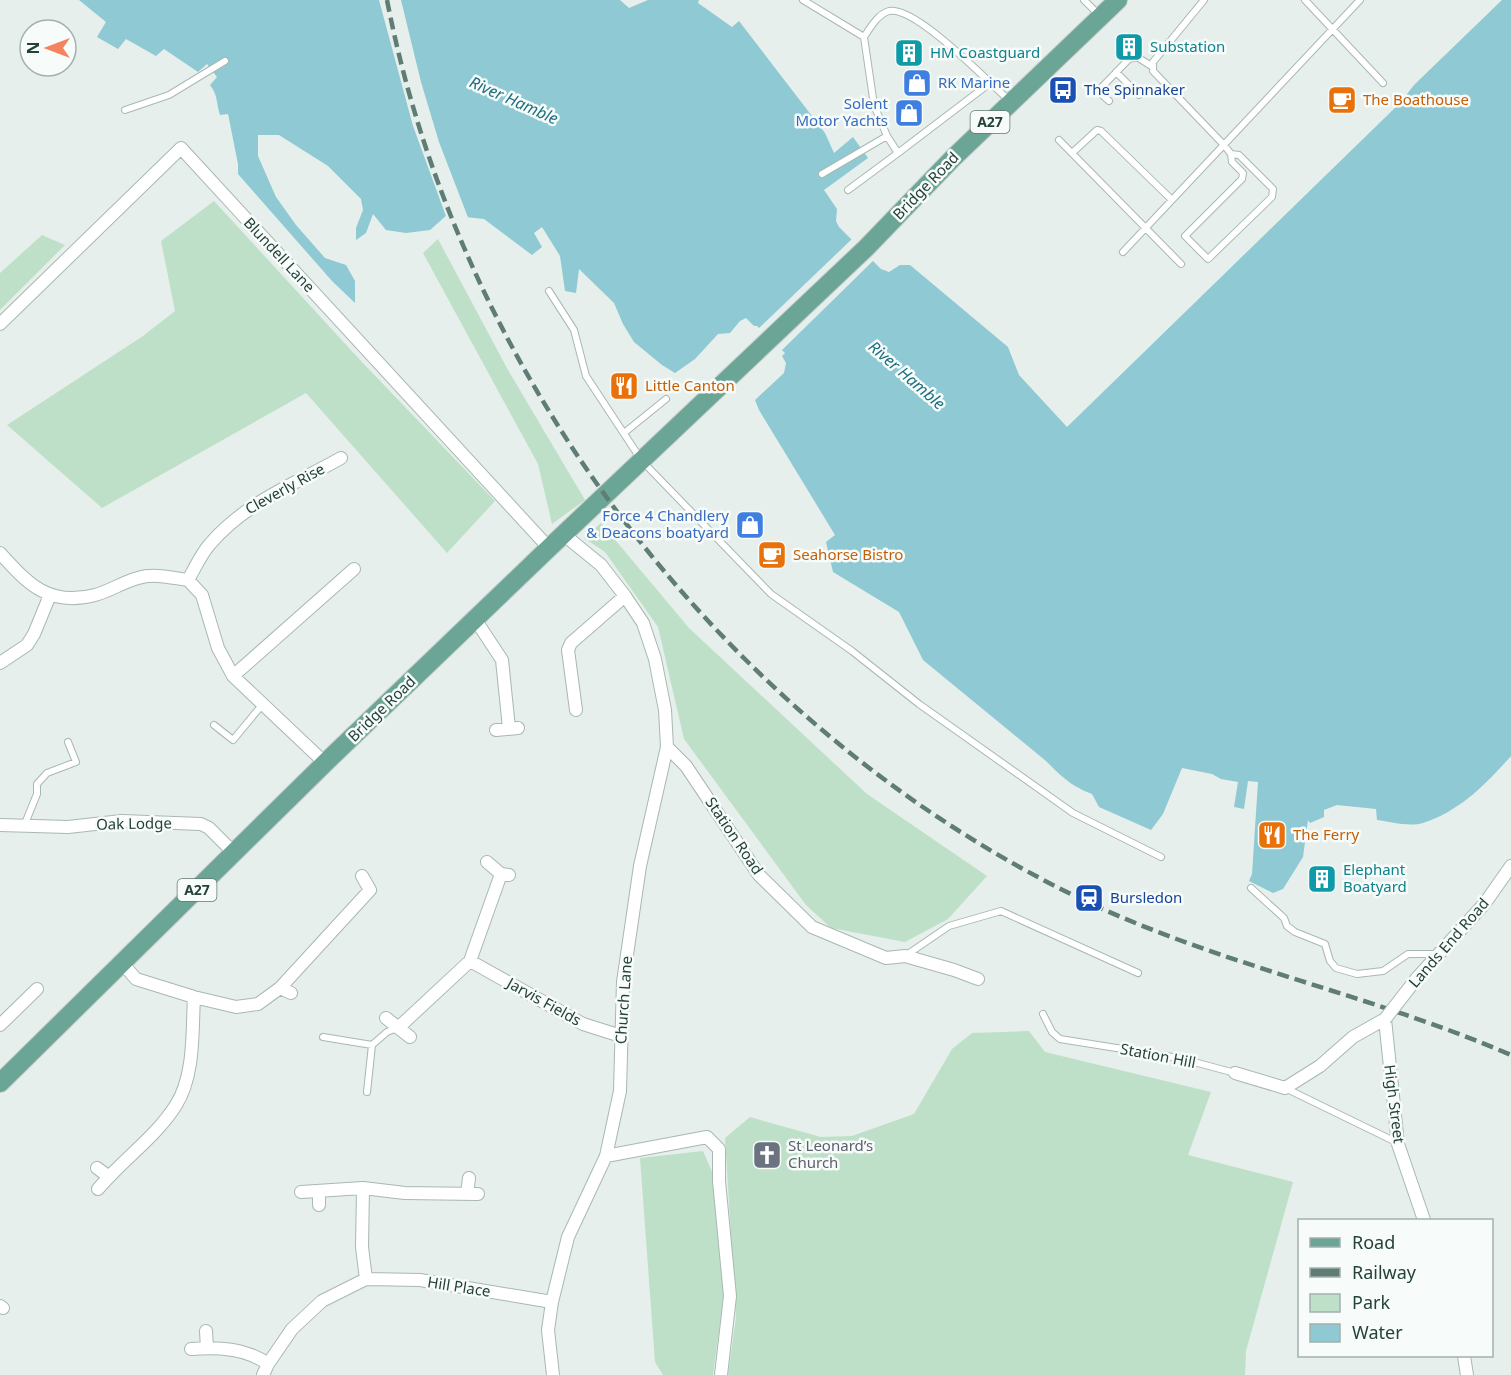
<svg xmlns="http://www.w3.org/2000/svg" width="1511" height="1375" viewBox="0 0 1511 1375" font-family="'Noto Sans',sans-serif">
	<rect width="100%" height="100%" fill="#e6efeb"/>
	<!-- green -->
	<path fill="#bfe0c8" d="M214,201l147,160 134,140 -48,52 -141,-160 -204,115 -95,-83 136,-89 32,-25 -14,-70z
		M42,235l23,10 -65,65v-37z
		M438,239l70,131 77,130 -33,24 -14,-60 -115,-211z
		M601,523l88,105 178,166 120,82 -39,43 -43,23 -74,-14 -25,-23 -122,-166 -26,-112 -53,-75 -21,-14z
		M1029,1031l16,21 166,40 -23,63 105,27 -47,169 -1,24h-517l8,-58 -11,-179 25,-21 71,20 31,-1 62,-22 38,-65 20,-16z
		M703,1151l10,23 11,119 -11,82h-50l-8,-13 -15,-204z"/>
	<!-- water -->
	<path fill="#8ec9d4" d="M79,0h541l9,8 19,-8h51l-1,3 34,24 7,-6 86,112 9,20 19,-16 15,21 -44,32 13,19 -1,12 3,6 42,42 8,3 11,-7h10l98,82 11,28 48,52 333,-324 14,-18 88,-85h9v756c-25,28 -51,55 -88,67 -14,4 -32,-1 -46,-3l-1,-11 -39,-4 -13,5v7l-14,6 -2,-3 -5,37 -20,32 -10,4 -24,-12 3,-7 6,-92 -10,-1 -4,28 -10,-2 4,-25 -17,-3 -9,-5 -30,-6 -19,46 -12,16 -52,-23 -7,-13c-21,-8 -30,-17 -46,-33l-123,-101 -24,-48 -66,-40 -7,-30 9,-7 -76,-125 -4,-10 29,-27 2,-10 -4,-7 3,-3 -28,-27h-3l-8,-8 -6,3 -10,12 -12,1 -23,25 -20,14 -13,-8 -28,-23 -11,-18 -9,-21 -35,-34 -3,24 -11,-2 -5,-35 -18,-29 -8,6 8,14 -10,8 -48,-36 -37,-4 -17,15 -24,3 -20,-3 -13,-16 -7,19 -10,7v-12l7,-18 -2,-11 -33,-33 -49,-31h-21v21l18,41 20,28 29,33 21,7 9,16v22l-23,-22 -94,-107v-10l-10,-50 -8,1c-4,-12 -2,-20 -10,-30l7,-8 -10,-13 -9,8 -34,-23 -8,7 -30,-17 -8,10 -21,-12 9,-15z"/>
	<!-- pier -->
	<path fill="#e6efeb" d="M379,0h22l20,82 18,60 30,78 -22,-1 -34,-93z
		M854,237l21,22 -95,93 -22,-23z"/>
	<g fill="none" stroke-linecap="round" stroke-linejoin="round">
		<!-- lane casing -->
		<g stroke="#a8b8b2" stroke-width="8">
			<path id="lane" d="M803,0l61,37
				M1084,0l14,14
				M1204,0l-51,62v9l71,74 7,9 1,8 11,11 -1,6 -57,57 23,23 64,-62 1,-8 -34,-34 -8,-1
				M1305,0l78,83
				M1116,72l23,23
				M1109,101l-11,-10 31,-32 8,-2 16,10
				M125,110l44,-15 56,-34
				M1059,140l122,124
				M898,153l92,-70
				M1072,153l25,-23 4,1 71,69
				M822,174l65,-38
				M848,190l50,-37 -11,-17 -13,-31 -10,-68c6,-9 14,-23 25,-26 26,-6 98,70 120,89
				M1123,252l237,-252
				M549,291l25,39 12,46 56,85 129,133 81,57 67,53 154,109 88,44
				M624,433l42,-34
				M214,725l19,15 29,-35
				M24,826l13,-32v-10l10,-11 29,-11 -8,-20
				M1251,888l33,30 3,8 8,6 30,12 5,17 6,7 21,6 26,-3 25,-17h30
				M905,956l44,-30 52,-15 137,62
				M1043,1014l9,18 8,7 119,19 56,15
				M323,1037l49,8
				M1285,1088l113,55
				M367,1092l5,-47 15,-13 10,-4"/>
		</g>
		<!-- street casing -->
		<g stroke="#a8b8b2" stroke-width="14">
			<path id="street" d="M0,324l181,-176 368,400
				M0,553c28,31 49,54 95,42 15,-4 28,-13 43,-17 16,-5 34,0 50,2l14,15 16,53 15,28 92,87
				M188,580c7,-12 13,-26 22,-36 36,-42 85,-60 131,-86
				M475,619l27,41 7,68
				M0,663l27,-18 7,-11 16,-39
				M233,676l121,-107
				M576,710l-8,-60 3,-7 54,-47
				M496,730l22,-2
				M667,747l19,19 73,109 53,52 74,31 19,-2 49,14 24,9
				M0,825l68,2 54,-6 79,3 8,4 25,25
				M487,862l14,12 8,1
				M470,961l113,63 38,12
				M123,964l13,15 58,18 42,10 22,-3 22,-16 90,-98 -8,-14
				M1417,978l68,-75 26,-37
				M280,988l11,5
				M386,1018l24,19
				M0,1025l37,-36
				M398,1028l72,-67 31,-87
				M1235,1073l50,15 35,-22 33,-29 32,-18 13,125 26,76
				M606,1156l101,-19 12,12v32l11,115 -9,79
				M97,1168l11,8
				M363,1188l-1,59 4,32
				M98,1189c24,-29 58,-52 78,-84 19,-30 16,-74 18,-108
				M301,1192l62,-4 42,5 73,1
				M319,1192v13
				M467,1194l2,-16
				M0,1306l3,2
				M206,1331l1,17
				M191,1349c27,-2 55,-1 77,15
				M1464,1356l3,19
				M263,1375l5,-11 24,-35 30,-28 44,-22 54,1 132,22
				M553,1375l-5,-45 4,-28 16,-65 38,-81 14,-65 3,-109 17,-116 27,-119 -2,-37 -10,-51 -12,-36 -18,-27 -24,-31 -38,-31"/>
		</g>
		<!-- primary casing -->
		<g stroke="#c2cac8" stroke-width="20">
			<path id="primary" d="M0,1083l325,-320 224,-215 317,-300 86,-89 166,-159"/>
		</g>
		<!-- lane -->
		<use href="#lane" stroke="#fff" stroke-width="6"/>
		<!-- street -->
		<use href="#street" stroke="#fff" stroke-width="12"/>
		<!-- primary -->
		<use href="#primary" stroke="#6aa596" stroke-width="18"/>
		<!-- rail -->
		<path stroke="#5f7d75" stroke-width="4.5" stroke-dasharray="12 6" stroke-linecap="butt" d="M387,0c74,381 343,729 692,898 139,67 291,96 432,157"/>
		<!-- street-bridge casing -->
		<g stroke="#a8b8b2" stroke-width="14" stroke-linecap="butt">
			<path id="street-bridge" d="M1385,1019l32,-41"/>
		</g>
		<!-- street-bridge -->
		<use href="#street-bridge" stroke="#fff" stroke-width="12"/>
	</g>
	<!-- icons -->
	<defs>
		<g id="building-square" transform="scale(1.5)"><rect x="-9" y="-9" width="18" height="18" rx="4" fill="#0f9aa8" stroke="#f7fbf9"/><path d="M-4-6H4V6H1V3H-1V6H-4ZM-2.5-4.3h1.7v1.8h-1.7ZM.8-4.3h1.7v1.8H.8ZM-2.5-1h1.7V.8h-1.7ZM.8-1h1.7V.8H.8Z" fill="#fff"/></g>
		<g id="shop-square" transform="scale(1.5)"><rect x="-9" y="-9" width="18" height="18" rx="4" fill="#3f7fe0" stroke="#f7fbf9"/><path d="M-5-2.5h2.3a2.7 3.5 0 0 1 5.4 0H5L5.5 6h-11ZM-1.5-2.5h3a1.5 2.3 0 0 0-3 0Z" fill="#fff"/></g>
		<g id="bus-square" transform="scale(1.5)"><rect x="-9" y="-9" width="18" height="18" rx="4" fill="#1a4fb4" stroke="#f7fbf9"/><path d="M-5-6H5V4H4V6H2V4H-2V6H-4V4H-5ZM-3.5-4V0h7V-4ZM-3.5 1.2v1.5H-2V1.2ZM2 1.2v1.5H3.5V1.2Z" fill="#fff"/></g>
		<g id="cafe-square" transform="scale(1.5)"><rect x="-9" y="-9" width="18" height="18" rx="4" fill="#e8710a" stroke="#f7fbf9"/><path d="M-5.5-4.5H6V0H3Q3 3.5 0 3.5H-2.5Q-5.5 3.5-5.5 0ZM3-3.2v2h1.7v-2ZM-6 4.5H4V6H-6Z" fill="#fff"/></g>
		<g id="restaurant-square" transform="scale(1.5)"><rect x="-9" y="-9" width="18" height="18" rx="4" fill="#e8710a" stroke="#f7fbf9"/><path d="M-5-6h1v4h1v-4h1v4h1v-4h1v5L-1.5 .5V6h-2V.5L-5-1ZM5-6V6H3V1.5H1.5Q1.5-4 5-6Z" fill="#fff"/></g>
		<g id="station-square" transform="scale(1.5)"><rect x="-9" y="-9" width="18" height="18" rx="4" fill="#1a4fb4" stroke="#f7fbf9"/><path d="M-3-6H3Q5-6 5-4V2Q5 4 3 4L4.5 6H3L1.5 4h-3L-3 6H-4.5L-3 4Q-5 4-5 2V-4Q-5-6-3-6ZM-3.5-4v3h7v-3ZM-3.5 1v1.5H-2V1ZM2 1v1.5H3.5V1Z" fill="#fff"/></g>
		<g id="church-square" transform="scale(1.5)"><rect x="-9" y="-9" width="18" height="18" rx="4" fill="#6b7280" stroke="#f7fbf9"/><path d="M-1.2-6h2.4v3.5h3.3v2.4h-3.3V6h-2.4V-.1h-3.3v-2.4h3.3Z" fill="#fff"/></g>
	</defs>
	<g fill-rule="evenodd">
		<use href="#building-square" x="1129" y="47"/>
		<use href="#building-square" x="909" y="53"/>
		<use href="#shop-square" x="917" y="83"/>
		<use href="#bus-square" x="1063" y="90"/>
		<use href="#cafe-square" x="1342" y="100"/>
		<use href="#shop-square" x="909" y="113"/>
		<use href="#restaurant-square" x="624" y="386"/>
		<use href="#shop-square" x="750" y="525"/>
		<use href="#cafe-square" x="772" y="555"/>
		<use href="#restaurant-square" x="1272" y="835"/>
		<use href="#building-square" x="1322" y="879"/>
		<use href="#station-square" x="1089" y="898"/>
		<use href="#church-square" x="767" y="1155"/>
	</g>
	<g text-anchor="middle" stroke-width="5" stroke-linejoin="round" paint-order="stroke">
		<!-- shield labels -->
		<g fill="#f7fbf9" stroke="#637a73" stroke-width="1.5">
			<rect x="970.5" y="111" width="39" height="22" rx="4.5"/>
			<rect x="177.5" y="879" width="39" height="22" rx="4.5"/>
		</g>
		<g font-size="14" font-weight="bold" fill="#24423a">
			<text x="990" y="127">A27</text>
			<text x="197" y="895">A27</text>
		</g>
		<!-- culture labels -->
		<g font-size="15" fill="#0d838f" stroke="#f7fbf9" text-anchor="start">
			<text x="1150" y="52">Substation</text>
			<text x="930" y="58">HM Coastguard</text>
			<text x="1343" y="875">Elephant<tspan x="1343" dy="17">Boatyard</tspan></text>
		</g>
		<!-- shop labels -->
		<g font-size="15" fill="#366cbe" stroke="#f7fbf9" text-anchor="end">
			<text x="938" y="88" text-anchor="start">RK Marine</text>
			<text x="888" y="109">Solent<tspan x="888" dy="17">Motor Yachts</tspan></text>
			<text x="729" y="521">Force 4 Chandlery<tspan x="729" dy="17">&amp; Deacons boatyard</tspan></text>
		</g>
		<!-- transit labels -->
		<g font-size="15" fill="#164399" stroke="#f7fbf9" text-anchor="start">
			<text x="1084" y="95">The Spinnaker</text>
			<text x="1110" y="903">Bursledon</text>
		</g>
		<!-- food labels -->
		<g font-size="15" fill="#c56008" stroke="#f7fbf9" text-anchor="start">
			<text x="1363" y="105">The Boathouse</text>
			<text x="645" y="391">Little Canton</text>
			<text x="793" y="560">Seahorse Bistro</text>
			<text x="1293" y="840">The Ferry</text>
		</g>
		<!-- street labels -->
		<g font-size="15" fill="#24423a" stroke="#f7fbf9">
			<text transform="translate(926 186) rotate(-46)" y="5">Bridge Road</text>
			<text transform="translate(279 255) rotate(47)" y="5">Blundell Lane</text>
			<text transform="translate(285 489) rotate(-29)" y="5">Cleverly Rise</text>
			<text transform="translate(382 709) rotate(-44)" y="5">Bridge Road</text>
			<text transform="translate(134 824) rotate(-1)" y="5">Oak Lodge</text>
			<text transform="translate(734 836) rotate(56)" y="5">Station Road</text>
			<text transform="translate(1449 943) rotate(-49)" y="5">Lands End Road</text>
			<text transform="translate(624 1000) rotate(-86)" y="5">Church Lane</text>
			<text transform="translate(544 1002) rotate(29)" y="5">Jarvis Fields</text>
			<text transform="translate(1158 1056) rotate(11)" y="5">Station Hill</text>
			<text transform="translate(1394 1104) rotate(83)" y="5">High Street</text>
			<text transform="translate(459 1287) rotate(9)" y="5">Hill Place</text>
		</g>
		<!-- worship labels -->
		<g font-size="15" fill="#5b616d" stroke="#f7fbf9" text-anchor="start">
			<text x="788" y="1151">St Leonard’s<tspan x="788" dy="17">Church</tspan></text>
		</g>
		<!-- water labels -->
		<g font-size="16" font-style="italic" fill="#1c6f80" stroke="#f7fbf9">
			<text transform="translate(514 100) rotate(24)" y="6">River Hamble</text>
			<text transform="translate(907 375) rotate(41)" y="6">River Hamble</text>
		</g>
	</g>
	<!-- legend -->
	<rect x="1298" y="1219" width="195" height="138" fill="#f7fbf9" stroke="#a3b1ad" stroke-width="1.5"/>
	<rect x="1310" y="1238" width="30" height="9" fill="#6aa596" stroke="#a3b1ad" stroke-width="1.5"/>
	<text x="1352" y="1249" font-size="18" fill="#24423a">Road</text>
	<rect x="1310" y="1268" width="30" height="9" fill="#5f7d75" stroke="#a3b1ad" stroke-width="1.5"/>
	<text x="1352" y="1279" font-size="18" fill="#24423a">Railway</text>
	<rect x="1310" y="1294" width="30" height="18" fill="#bfe0c8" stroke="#a3b1ad" stroke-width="1.5"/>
	<text x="1352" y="1309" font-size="18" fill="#24423a">Park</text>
	<rect x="1310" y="1324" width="30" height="18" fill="#8ec9d4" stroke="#a3b1ad" stroke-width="1.5"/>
	<text x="1352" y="1339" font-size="18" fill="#24423a">Water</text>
	<!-- north arrow -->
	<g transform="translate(48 48) rotate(270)"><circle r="28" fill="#f7fbf9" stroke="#a3b1ad" stroke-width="1.5"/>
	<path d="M0-4.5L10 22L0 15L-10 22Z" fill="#f4845f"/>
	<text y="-9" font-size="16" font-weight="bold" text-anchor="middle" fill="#24423a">N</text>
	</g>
</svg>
